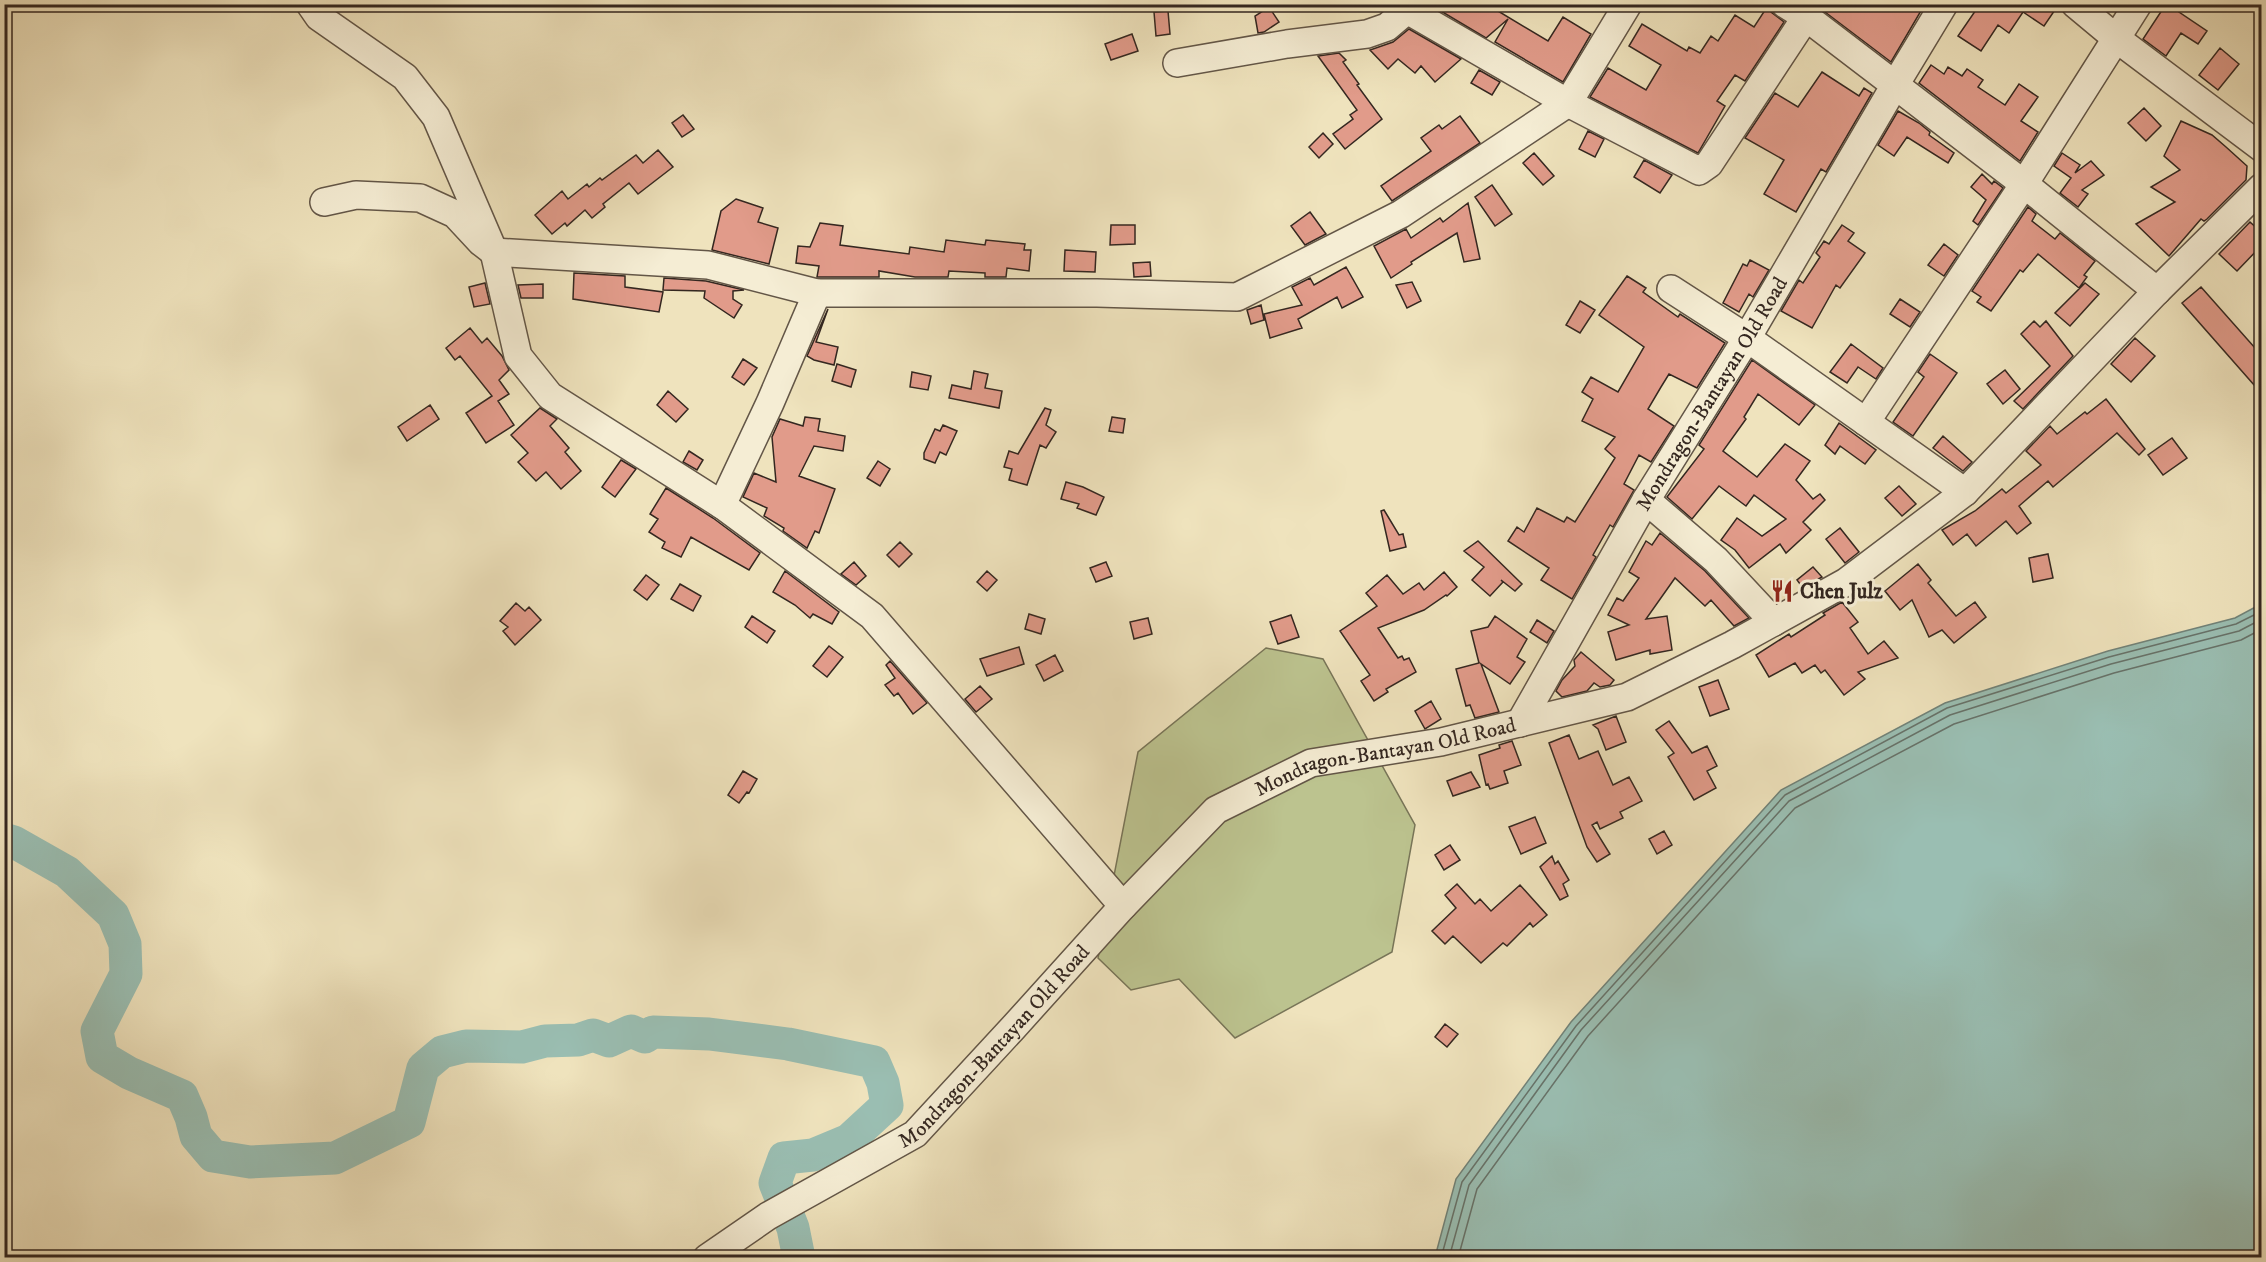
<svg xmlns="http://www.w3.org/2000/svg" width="2266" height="1262" viewBox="0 0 2266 1262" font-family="'IM FELL DW Pica',serif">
	<rect width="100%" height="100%" fill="#efe3bd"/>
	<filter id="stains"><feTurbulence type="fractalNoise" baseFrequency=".00333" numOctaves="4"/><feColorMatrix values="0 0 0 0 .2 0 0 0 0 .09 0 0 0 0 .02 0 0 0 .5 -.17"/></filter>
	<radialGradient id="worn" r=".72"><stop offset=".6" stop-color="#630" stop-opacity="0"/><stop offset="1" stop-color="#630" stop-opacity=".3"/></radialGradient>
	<!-- green -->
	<path fill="#bcc38f" stroke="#787558" stroke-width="1.5" d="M1266,648l57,11 92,166 -23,127 -157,86 -56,-59 -48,11 -33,-32 40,-206z"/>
	<!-- water -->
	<path fill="#9abeb2" stroke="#718278" stroke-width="1.5" d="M2261,604v653h-826l21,-78 115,-157 210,-232 164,-87 163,-52 127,-33z"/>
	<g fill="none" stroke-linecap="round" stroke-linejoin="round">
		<!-- shore -->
		<path stroke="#677269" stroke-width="1.5" d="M1441,1258l21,-76 114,-156 209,-231 162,-87 162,-51 127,-33 26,-13
			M1449,1258l20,-73 112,-155 208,-229 161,-86 161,-51 128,-33 23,-12
			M1458,1258l19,-69 111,-153 207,-228 159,-84 160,-51 127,-33 21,-11"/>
		<!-- river -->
		<path stroke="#9abeb2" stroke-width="33" d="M4,839l10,3 53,30 46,43 12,29 1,30 -29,57 5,26 27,16 53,23 9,21 5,19 17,20 37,6 85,-4 74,-36 14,-54 19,-16 24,-6 56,1 23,-6 33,-1 15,-5 16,6 22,-10 14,6 8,-5 56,2 79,10 86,18 9,21 4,22 -38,35 -36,15 -29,3 -9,25 18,45 6,30"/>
	</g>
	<!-- building -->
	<path fill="#e19b8a" stroke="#342720" stroke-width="1.5" d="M1429,4h52l10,6 2,-2 55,33 15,-24 28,17 -28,48 -68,-40 13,-23 -22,19z
		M1769,4l2,8 13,10 -39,59 -10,-6 -18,26 8,5 -27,47 -108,-56 18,-29 38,22 15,-25 -32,-19 13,-22 45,27 2,-4 11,6 11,-17 7,5 17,-26 19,12z
		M1826,4h99l-34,58 -66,-50z
		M1980,4h79l-15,22 -21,-14 -14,21 -11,-8 -17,26 -23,-15z
		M2166,4h18l-5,8 28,19 -9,13 -17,-11 -15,23 -23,-17z
		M1269,7l10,15 -15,10 -6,1 -3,-17z
		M1168,11l2,23 -14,2 -2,-24z
		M1409,29l52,30 -26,23 -14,-16 -6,7 -17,-14 -10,10 -18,-19 23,-8z
		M1132,34l6,17 -27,9 -6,-16z
		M2220,48l19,16 -21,26 -19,-15z
		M1339,53l7,7 -3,2 16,22 -2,1 25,34 -37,30 -12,-15 20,-15 -3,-4 7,-5 -39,-54z
		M1931,65l13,9 4,-7 14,9 5,-7 16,11 -5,7 27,18 14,-21 19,13 -17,24 17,11 -18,29 -101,-78z
		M1479,70l21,12 -8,13 -21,-12z
		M1822,72l37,24 5,-8 8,5 -46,79 -5,-3 -25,43 -32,-18 20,-34 -39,-22 30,-45 23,14z
		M2144,108l17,18 -15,15 -18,-18z
		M1898,111l21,12 11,9 -1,3 25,18 -6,10 -41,-26 -13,19 -16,-11z
		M683,115l11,14 -12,8 -10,-14z
		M1460,116l20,27 -88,58 -11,-15 50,-35 -10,-13 18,-13 3,4z
		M2181,121l31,14 14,12 21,19 -1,14 -39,39 -3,2 -3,-2 -32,37 -33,-32 39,-22 -24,-15 29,-17 -16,-14z
		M1588,131l16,8 -9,18 -16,-8z
		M1323,133l10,11 -14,14 -10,-11z
		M658,150l15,17 -35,27 -9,-11 -26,21 2,3 -13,11 -7,-8 -18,16 -2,-3 -13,11 -17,-19 27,-24 6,8 19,-15 2,3 11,-9 2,2 34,-25 7,8z
		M1534,153l20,23 -11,9 -20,-22z
		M2062,153l18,12 -5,8 16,-12 13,14 -22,15 6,4 -10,13 -18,-14 11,-15 -17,-12z
		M1644,160l28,15 -12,18 -26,-16z
		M1982,174l10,10 2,-3 9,7 -25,37 -5,-4 13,-21 -15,-13z
		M1492,185l20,29 -17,12 -20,-29z
		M736,199l27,9 -5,14 20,6 -9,36 -57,-14 9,-39z
		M1468,203l12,56 -16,3 -7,-29 -46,29 1,2 -21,14 -17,-32 32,-17 5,9 29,-20 3,4z
		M2028,207l8,7 -4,7 23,18 5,-6 35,28 -11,14 3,2 -8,11 -41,-34 -15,18 -3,-2 -29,41 -14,-9 4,-5 -9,-6z
		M1310,212l16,22 -21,11 -14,-19z
		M2250,222l12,11v12l-25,26 -18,-17z
		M820,223l23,3 -3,19 69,9 1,-7 34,5 2,-12 39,5 1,-5 39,4 -1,6h7l-2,21 -22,-3 -1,9h-21v-4l-36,-2 -1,6h-33l-36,-6v6h-62l2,-11 -23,-3 2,-17 12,1z
		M1111,225h24v19l-25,1z
		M1842,225l12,8 -6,8 17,12 -25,35 -4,-3 -24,43 -31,-17 18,-31 4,3 17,-26 -4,-4 8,-12 5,3z
		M1944,244l14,11 -14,21 -16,-11z
		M1065,250l31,2 -1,20 -31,-1z
		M1750,260l19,10 -16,27 -4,-3 -10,18 -16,-9 20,-39 4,2z
		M1150,262l1,14 -17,1 -1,-14z
		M1346,267l17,30 -21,11 -5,-11 -39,22 4,9 -32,10 -6,-24 38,-9 -10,-18 18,-9 4,7z
		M574,273l51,3v11l38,5 -4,20 -86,-13z
		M1627,276l19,12 -3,4 35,25 2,-3 45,29 -28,45 -28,-14 -8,13 -13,22 26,17 -23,36 -12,-7 -15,29 10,6 -21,37 -3,-2 -17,30 3,2 -24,42 -31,-19 8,-12 -41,-27 9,-14 7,5 13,-24 27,14 3,-5 8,5 40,-64 -10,-9 10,-12 -33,-16 11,-22 -11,-7 9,-15 27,15 26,-45 -45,-32z
		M664,278l42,3 38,9 -11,1v8l9,6 -8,13 -30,-20 1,-7 -42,-1z
		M1412,282l9,19 -14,7 -11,-23z
		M485,283l5,21 -16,3 -5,-20z
		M2085,283l14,11 -29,32 -15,-13z
		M543,284v14h-22l-3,-13z
		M2201,287l54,61 7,-6v52l-80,-91z
		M1900,299l20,13 -10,15 -20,-13z
		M1580,301l15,9 -15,23 -14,-8z
		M1261,305l3,15 -13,4 -4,-14z
		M828,309l-12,33 22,5 -4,18 -20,-5 -7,-4z
		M2034,321l6,6 6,-6 27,35 -50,53 -9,-8 36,-35 -29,-32z
		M470,328l12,15 5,-5 15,18 7,14 -10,10 10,14 -11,7 16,24 -28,18 -20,-30 26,-17 -32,-40 -5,4 -9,-12z
		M2135,338l20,18 -24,26 -20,-18z
		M1851,344l32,24 -7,11 -18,-12 -11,16 -17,-11z
		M1930,354l27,19 -44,63 -20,-14 31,-45 -6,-5z
		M743,359l14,9 -13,17 -12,-8z
		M1752,360l63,45 -16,20 -41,-31 -14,23 2,2 -23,32 34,26 28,-33 25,17 -14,19 17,19 7,-5 5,6 -22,22 8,8 -25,23 -6,-9 -31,24 -14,-18 -14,-10 16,-22 25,18 24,-17 -32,-24 -8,11 -27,-20 -27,33 -25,-22 37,-48 -5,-4z
		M837,364l19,6 -5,17 -19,-6z
		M2005,370l15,19 -17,15 -16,-20z
		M974,371l14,3 -3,14 17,3 -3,17 -50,-10 3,-13 19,4z
		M912,372l19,4 -3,14 -18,-3z
		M668,391l20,18 -12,13 -19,-17z
		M2106,399l39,50 -6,6 -22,-22 -64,54 -5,-6 -29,25 12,17 -14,11 -11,-13 -30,25 -9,-12 -14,11 -11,-15 33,-19 27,-22 4,4 35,-28 -15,-14 24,-25 7,8 28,-22 2,2z
		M430,405l9,14 -32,22 -9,-14z
		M540,408l17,11 -7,7 19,22 -4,4 16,19 -20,18 -15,-17 -10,9 -18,-19 10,-9 -17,-18z
		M1045,408l6,2 -5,15 10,7 -10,16 -6,-3 -13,40 -18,-5 3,-11 -8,-2 5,-16 9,3z
		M805,417l15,2 -2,12 27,5 -2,15 -29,-5 -15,30 36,13 -16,44 -4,-2 -8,17 -24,-17 1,-3 -20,-12 3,-8 -24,-11 11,-24 22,9 -4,-45 8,-18 23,7z
		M1112,417l13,2 -2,14 -14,-2z
		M1839,423l37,27 -11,14 -25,-18 -5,8 -10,-9z
		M943,425l14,6 -11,24 -6,-3 -5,11 -11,-4v-6l11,-24 5,2z
		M1943,436l29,26 -9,9 -30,-23z
		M2172,438l15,20 -24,17 -15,-20z
		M689,451l14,9 -6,10 -14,-8z
		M621,460l15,9 -21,28 -13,-10z
		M878,461l12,8 -10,17 -13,-8z
		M1066,482l17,5 21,10 -8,18 -19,-7 2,-4 -18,-5z
		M1899,486l17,18 -14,12 -17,-18z
		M666,488l47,30 47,35 -11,17 -58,-33 -10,20 -19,-9 3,-6 -16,-10 9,-13 -8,-5z
		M1384,510l15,25 4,-1 3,13 -16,4 -9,-40z
		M1840,528l19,24 -14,11 -19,-24z
		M1660,533l45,38 44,47 -15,8 -23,-26 -6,6 -30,-28 -29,41 21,-3 5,34 -22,4v-4l-34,10 -8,-28 21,-7 -21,-10 9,-17 6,3 16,-23 -10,-6 17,-31 6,4z
		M1478,541l44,43 -7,7 -14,-11 2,2 -13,14 -18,-16 12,-13 -20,-16z
		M900,542l12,12 -13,13 -12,-12z
		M2048,554l5,24 -20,4 -4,-24z
		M854,562l12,14 -10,9 -15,-11z
		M1106,562l6,14 -16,6 -6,-14z
		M1918,564l13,16 -3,3 28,33 19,-14 11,15 -32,26 -12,-13 -13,7 -17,-37 -12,10 -15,-19z
		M1813,567l9,10 -19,11 -6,-8z
		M785,571l54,41 -7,12 -19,-10 -3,4 -15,-13 -22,-13z
		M987,571l10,9 -10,11 -10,-9z
		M1444,572l13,15 -10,9 -1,-1 -22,15 -46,18 20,30 4,-2 2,4 5,-2 7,14 -30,17 2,3 -14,9 -13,-20 9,-6 -30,-44 37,-25 -11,-13 21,-18 16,19 16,-11 5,7z
		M646,575l13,10 -12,15 -13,-10z
		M680,584l21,12 -8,15 -22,-12z
		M1842,602l16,20 -8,6 18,26 16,-13 14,17 -40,14 7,7 -21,16 -19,-25 -4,3 -6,-8 -13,8 -7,-10 -26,14 -13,-22 33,-21 2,3 34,-22 -2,-2z
		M516,603l9,8 4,-4 12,13 -26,25 -12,-14 5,-4 -8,-6z
		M1029,614l16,5 -4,15 -16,-5z
		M1291,615l8,22 -21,7 -8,-22z
		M752,616l23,15 -8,12 -22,-16z
		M1495,616l32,23 -10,18 8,5 -15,22 -29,-20 18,48 -24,6 -5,-13 -4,1 -10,-37 23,-6 -8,-32 17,-4z
		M1148,618l4,16 -18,5 -4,-17z
		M1537,620l17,11 -7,12 -17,-11z
		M829,646l14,11 -16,20 -14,-11z
		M1019,647l5,17 -37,12 -7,-17z
		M1581,652l33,28 -4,5 -10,2 -6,-4 -7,8 -25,6 -6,-6 6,-11 13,-14 -1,-6z
		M1055,655l8,16 -19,10 -8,-16z
		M890,661l37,42 -14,11 -15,-21 -4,3 -9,-11 10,-7 -9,-13z
		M1718,680l11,29 -19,7 -11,-29z
		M980,686l12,13 -16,13 -11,-13z
		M1431,701l10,18 -16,10 -10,-18z
		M1616,716l10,26 -20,8 -8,-21 -5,-4z
		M1669,721l23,32 15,-7 10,20 -10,5 9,17 -22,12 -26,-43 6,-4 -18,-23z
		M1569,735l10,24 19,-8 15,34 16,-8 13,24 -22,11 3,6 -23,11 -3,-7 -5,3 18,29 -13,8 -10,-15 -38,-104z
		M1512,741l9,24 -17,6 4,12 -18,6 -2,-5 -2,1 -7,-30 21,-7 -1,-3z
		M743,771l14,8 -8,14 -2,-1 -8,11 -11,-8z
		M1471,772l9,15 -27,9 -6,-15z
		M1535,817l11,26 -25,11 -12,-27z
		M1664,831l8,14 -15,9 -8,-15z
		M1450,845l10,15 -16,10 -9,-15z
		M1552,856l3,8 3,-3 11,19 -6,4 5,12 -8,4 -20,-33z
		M1457,884l18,20 5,-5 11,12 29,-26 27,30 -14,12 -3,-4 -23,23 -4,-3 -22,20 -28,-27 -8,8 -13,-13 24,-23 -11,-13z
		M1445,1024l13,10 -11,13 -12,-10z"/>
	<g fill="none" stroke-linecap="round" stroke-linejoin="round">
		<!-- minor casing -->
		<g stroke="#635647" stroke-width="30">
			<g id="minor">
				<path d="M310,4l9,13 86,60 31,40 58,135 24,104 32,40 172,109 150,111 251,290"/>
				<path d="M1397,4l171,99 131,68 10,-7 97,-147 -21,-13"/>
				<path d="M1944,4l-49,81 129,99 133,107"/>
				<path d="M2075,4l42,35 145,109"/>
				<path d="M1177,63l110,-19 80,-10 20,-7 20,-17"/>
				<path d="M324,202l32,-7 64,3 35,16 26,28 13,10 214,13 109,28h280l140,4 164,-83 167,-111 60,-99"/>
				<path d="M1671,289l76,49 218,154"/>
				<path d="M1866,422l158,-238 114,-180"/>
				<path d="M1646,500l70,60 58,62"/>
				<path d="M722,505l48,-102 47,-110"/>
				<path id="s1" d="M1520,723l126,-223 101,-162 148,-253 -89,-68 5,-13"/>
				<path id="s2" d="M707,1258l61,-42 147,-82 97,-105 111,-123 93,-96 95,-47 130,-21 186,-45 105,-52 114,-63 119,-90 192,-201 105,-104"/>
			</g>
		</g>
		<!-- minor -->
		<use href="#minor" stroke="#f5edd4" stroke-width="27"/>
	</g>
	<!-- icons -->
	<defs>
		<g id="restaurant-bare" transform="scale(1.8)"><path d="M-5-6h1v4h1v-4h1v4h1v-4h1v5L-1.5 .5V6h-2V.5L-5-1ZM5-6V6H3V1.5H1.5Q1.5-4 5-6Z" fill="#8f2418" stroke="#f5edd4" stroke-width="2.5" paint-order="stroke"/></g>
	</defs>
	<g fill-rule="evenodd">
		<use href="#restaurant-bare" x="1782" y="591"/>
	</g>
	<g text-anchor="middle" stroke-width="6" stroke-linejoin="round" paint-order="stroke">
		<!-- street labels -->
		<g font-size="21" fill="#342720" stroke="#f5edd4">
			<text dy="7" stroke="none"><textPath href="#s1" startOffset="381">Mondragon-Bantayan Old Road</textPath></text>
			<text dy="7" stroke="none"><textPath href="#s2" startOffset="864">Mondragon-Bantayan Old Road</textPath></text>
			<text dy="7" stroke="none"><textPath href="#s2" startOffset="360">Mondragon-Bantayan Old Road</textPath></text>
		</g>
		<!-- poi labels -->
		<g font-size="21" font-weight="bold" fill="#342720" stroke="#f5edd4" text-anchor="start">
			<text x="1800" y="598">Chen Julz</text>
		</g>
	</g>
	<!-- margin -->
	<rect width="2266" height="1262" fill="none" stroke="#efe3bd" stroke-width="24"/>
	<rect x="6" y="6" width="2254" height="1250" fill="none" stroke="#342720" stroke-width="3"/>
	<rect x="12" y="12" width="2242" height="1238" fill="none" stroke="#342720" stroke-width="1.5"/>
	<rect width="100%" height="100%" filter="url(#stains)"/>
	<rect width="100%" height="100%" fill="url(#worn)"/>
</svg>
